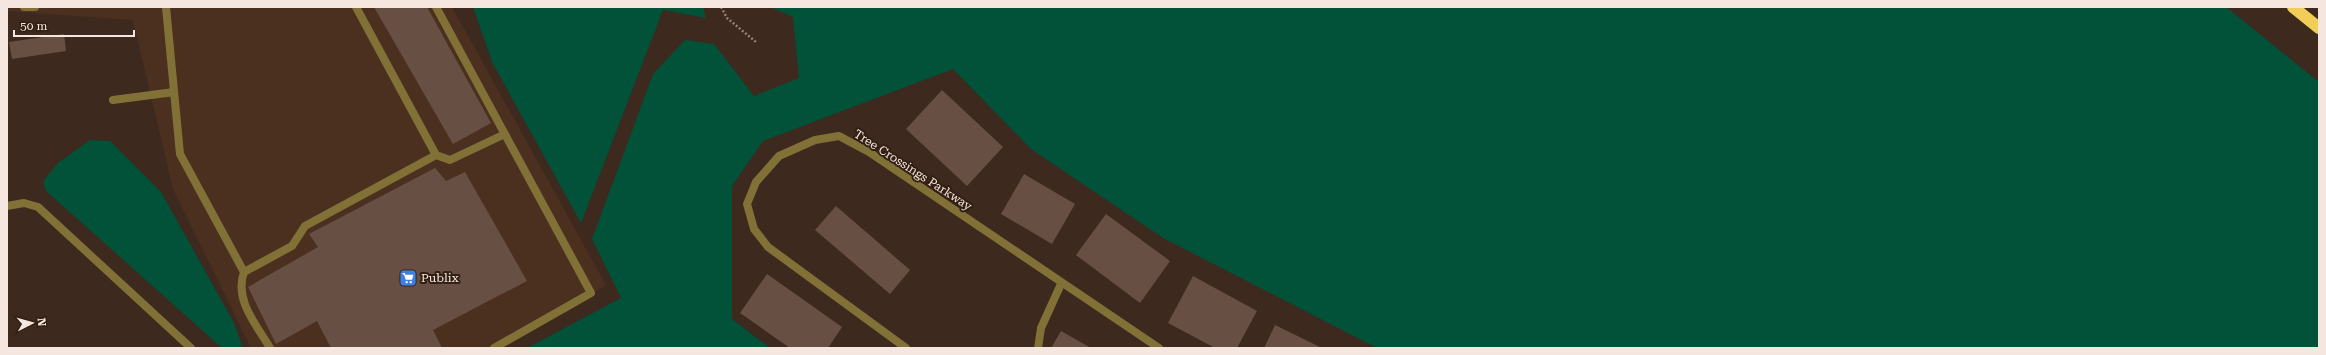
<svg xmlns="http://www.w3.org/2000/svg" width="2326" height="355" viewBox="0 0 2326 355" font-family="'Roboto Serif',serif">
	<rect width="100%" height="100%" fill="#3d291d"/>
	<!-- built -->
	<path fill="#4b3020" d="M7,7h445l154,278 -103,63h-252l-78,-159 -40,-169 -126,-9z"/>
	<!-- green -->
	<path fill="#015238" d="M473,7h230l3,11 -43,-8 -82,213 -89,-161z
		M770,7h1456l93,75v266h-942l-214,-110 -132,-89 -78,-80 -190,72 -31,45v133l38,29h-243l94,-50 -29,-59 61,-165 32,-34 29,4 40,52 45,-18 -6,-61z
		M90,140l20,1 51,51 73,131 9,25h-21l-176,-157 -3,-10 15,-18z"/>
	<!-- building -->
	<path fill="#675043" d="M374,7h53l64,116 -38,21z
		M64,34l2,17 -54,8 -3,-17z
		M942,90l61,57 -36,39 -61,-57z
		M435,168l11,13 19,-9 62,109 -94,49 9,18h-111l-14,-27 -41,23 -28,-57 70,-40 -9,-13z
		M1024,174l51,30 -23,40 -51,-30z
		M836,206l74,64 -20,24 -75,-64z
		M1106,214l64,47 -30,42 -64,-48z
		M767,274l75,53 -14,21h-38l-50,-35z
		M1193,276l64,35 -20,37h-22l-47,-25z
		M1275,325l47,23h-58z
		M1061,331l30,17h-40z"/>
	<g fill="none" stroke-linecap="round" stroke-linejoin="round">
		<!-- path -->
		<path stroke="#938278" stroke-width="2.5" stroke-dasharray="2 2" stroke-linecap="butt" d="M721,7l6,11 29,24"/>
		<!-- service -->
		<path stroke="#827137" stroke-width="8" d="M24,7h11
			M166,7l14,147 64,118c-10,28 12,52 26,76
			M356,7l80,148
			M436,7l155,286 -97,55
			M113,100l61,-8
			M7,206l17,-3 14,4 153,141
			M244,272l48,-26 13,-20 131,-71 14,5 55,-26
			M1038,348l3,-20 20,-44"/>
		<!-- minor -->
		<path stroke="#827137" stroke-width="8" d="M906,348l-138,-101 -14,-18 -7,-25 9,-22 23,-26 36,-16 24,-4 30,16 290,196"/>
		<!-- motorway -->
		<path stroke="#f1ce55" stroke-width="12" d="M2293,7l26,21"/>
	</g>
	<!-- icons -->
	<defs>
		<g id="supermarket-square" transform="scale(0.9)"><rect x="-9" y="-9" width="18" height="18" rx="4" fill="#3f7fe0" stroke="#331f13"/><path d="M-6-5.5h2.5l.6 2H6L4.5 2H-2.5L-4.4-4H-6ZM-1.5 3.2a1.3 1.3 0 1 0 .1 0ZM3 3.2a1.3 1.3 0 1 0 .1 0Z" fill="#fff"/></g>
	</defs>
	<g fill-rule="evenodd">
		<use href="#supermarket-square" x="408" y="278"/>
	</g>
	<g text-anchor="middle" stroke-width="4" stroke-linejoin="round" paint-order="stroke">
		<!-- street labels -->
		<g font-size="12" fill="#f5e7df" stroke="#331f13">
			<text transform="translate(913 170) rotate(33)" y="4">Tree Crossings Parkway</text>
		</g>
		<!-- poi labels -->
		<g font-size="12" fill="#f5e7df" stroke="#331f13" text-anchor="start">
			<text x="421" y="282">Publix</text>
		</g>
	</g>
	<!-- border -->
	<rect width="2326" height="355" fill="none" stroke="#f5e7df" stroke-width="16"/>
	<!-- north arrow -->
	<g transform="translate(32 323) rotate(84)" stroke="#331f13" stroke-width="3" paint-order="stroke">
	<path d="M0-3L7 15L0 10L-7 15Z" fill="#f5e7df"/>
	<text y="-6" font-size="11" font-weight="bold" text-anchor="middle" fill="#f5e7df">N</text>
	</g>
	<!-- scale -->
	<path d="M14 30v6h120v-6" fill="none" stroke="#f5e7df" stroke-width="2"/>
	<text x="20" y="30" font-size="12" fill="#f5e7df" stroke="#331f13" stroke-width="3" paint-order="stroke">50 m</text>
</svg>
